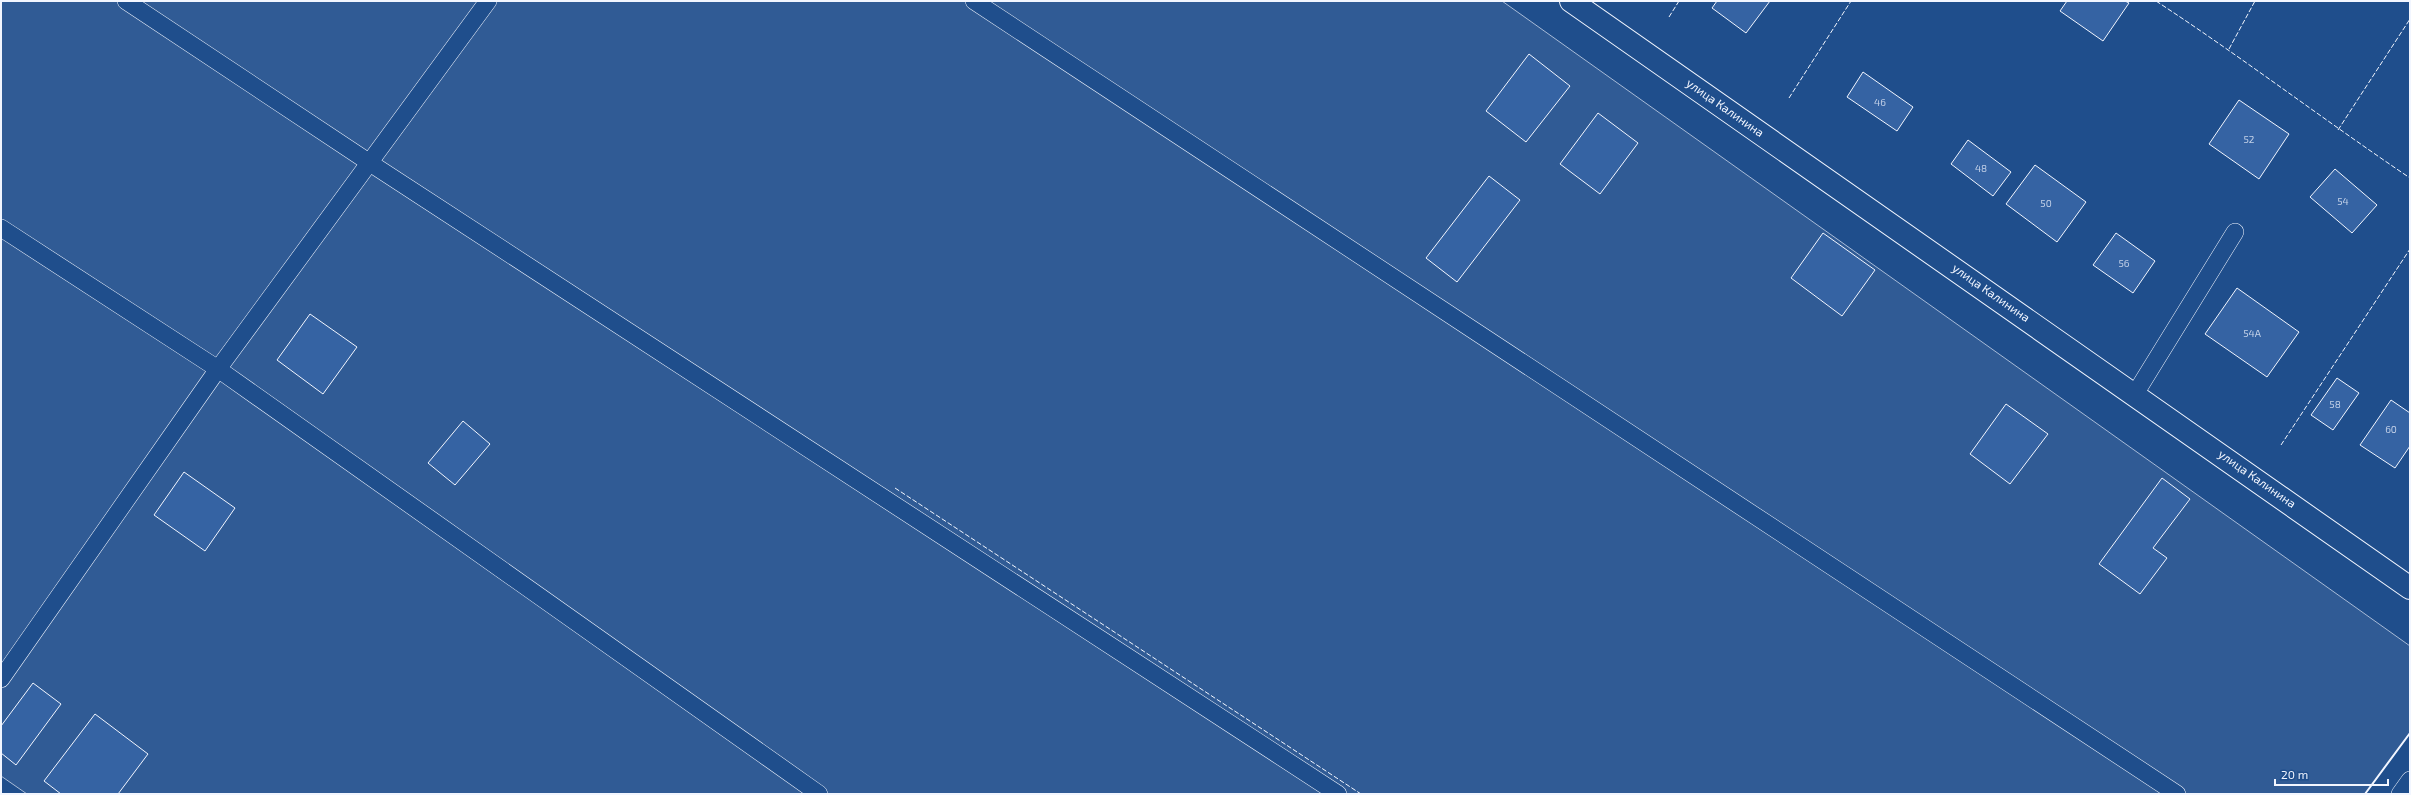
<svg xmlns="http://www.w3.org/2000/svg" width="2411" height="795" viewBox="0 0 2411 795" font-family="'Exo 2',sans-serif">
	<rect width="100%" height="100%" fill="#1f4e8c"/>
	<!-- built -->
	<path fill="#305b95" stroke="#a8bbd7" d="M1,1h1501l908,645v87l-45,61h-2338l-26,-18z"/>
	<!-- building -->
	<path fill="#3563a3" stroke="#f2f6ff" d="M1717,1h53l-24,32 -34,-25z
		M2067,1h58l4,2 -26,38 -43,-30z
		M1529,54l41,32 -44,56 -40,-31z
		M1863,72l50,35 -16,24 -50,-34z
		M2239,100l50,34 -30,45 -50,-35z
		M1598,113l40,30 -38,51 -40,-30z
		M1968,140l43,32 -18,24 -42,-32z
		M2035,165l51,37 -29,40 -51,-38z
		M2335,169l42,36 -25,28 -42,-36z
		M1489,176l31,24 -63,82 -31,-24z
		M1823,233l52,37 -33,46 -51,-38z
		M2116,233l39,28 -22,32 -40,-28z
		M2237,288l62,44 -32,45 -62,-43z
		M310,314l47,33 -34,47 -46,-34z
		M2337,378l22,15 -26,37 -22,-15z
		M2391,400l19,13v33l-15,22 -35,-23z
		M2006,404l42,30 -38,50 -40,-30z
		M463,421l27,23 -35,41 -27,-22z
		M184,472l51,36 -30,43 -51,-36z
		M2162,478l28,21 -37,49 14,10 -27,36 -41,-30z
		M33,683l28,21 -45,61 -15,-12v-27z
		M95,714l53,40 -30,40h-57l-17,-13z"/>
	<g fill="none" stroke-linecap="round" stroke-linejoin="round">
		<!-- service casing -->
		<g stroke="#f2f6ff" stroke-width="18">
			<path id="service" d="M126,1l244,162 968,631
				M974,1l1203,793
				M1,228l217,141 601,425
				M2135,394l100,-162
				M1,679l217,-310 270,-368
				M2400,794l10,-14"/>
		</g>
		<!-- minor casing -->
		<g stroke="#f2f6ff" stroke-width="24">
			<path id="minor" d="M1571,1l839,587"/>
		</g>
		<!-- service -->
		<use href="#service" stroke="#1f4e8c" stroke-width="17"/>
		<!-- minor -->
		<use href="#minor" stroke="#1f4e8c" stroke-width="22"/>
		<!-- fence -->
		<path stroke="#f2f6ff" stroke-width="1" stroke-dasharray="5 2" stroke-linecap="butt" d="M2156,1c87,57 168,119 254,177
			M1669,17l10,-16
			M2229,49l26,-48
			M1789,98l62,-97
			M2338,130l72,-111
			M2281,445l129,-196
			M895,488l466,306"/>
		<!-- wall -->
		<path stroke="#f2f6ff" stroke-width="2" d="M2365,794l45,-61"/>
	</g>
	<g text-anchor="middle" stroke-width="3" stroke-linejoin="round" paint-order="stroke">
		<!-- number labels -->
		<g font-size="10" fill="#c3d1e8">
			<text x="1880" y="106">46</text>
			<text x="2249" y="143">52</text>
			<text x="1981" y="172">48</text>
			<text x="2343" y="205">54</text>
			<text x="2046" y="207">50</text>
			<text x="2124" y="267">56</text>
			<text x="2252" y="337">54А</text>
			<text x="2335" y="408">58</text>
			<text x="2391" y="433">60</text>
		</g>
		<!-- street labels -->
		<g font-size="12" fill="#f2f6ff" stroke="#1f4e8c">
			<text transform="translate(1725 108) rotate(35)" y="4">улица Калинина</text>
			<text transform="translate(1991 293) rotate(35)" y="4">улица Калинина</text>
			<text transform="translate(2257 479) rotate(35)" y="4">улица Калинина</text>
		</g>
	</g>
	<!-- border -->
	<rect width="2411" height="795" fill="none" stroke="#f2f6ff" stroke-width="4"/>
	<!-- scale -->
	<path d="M2275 779v6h113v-6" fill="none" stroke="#f2f6ff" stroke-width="2"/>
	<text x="2281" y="779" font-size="12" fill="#f2f6ff" stroke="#1f4e8c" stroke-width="3" paint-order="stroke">20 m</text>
</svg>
